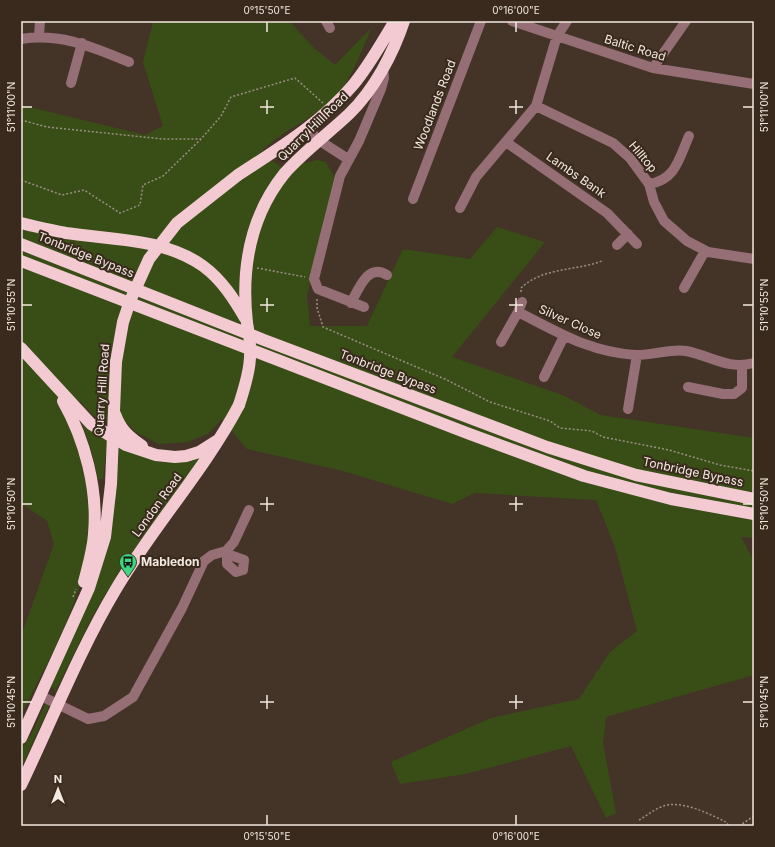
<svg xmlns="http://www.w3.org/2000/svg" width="775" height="847" viewBox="0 0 775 847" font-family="Inter,sans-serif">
	<rect width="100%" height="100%" fill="#433427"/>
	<!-- green -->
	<path fill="#394e16" d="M155,21h134l25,27 21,17 37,-38c-12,26 -22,59 -44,77 -22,18 -48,28 -68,49l23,15 34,-8 9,2 11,20 -30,113 3,31h57l36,-77 67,10 27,-32 48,15 -93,115 110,38 39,20 153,23v100l-13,-1 13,24v114l-148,42 -3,26 13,70 -10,5 -35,-72 -105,28 -66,10 -9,-22 100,-44 88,-19 31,-47 27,-21 -22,-84 -19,-47 -121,-7 -23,11 -109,-33 -96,-22 -25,-30 -14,15 -21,8 -28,2 -23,-12 -10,-10c-27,2 -28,0 -46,-21l-16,11c7,18 16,37 21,57 24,87 -26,171 -64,246v-79l33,-92 -7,-23 -26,-18v-398l124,30 18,-9 -20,-64 10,-40z
		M83,420l25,17 -5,42h-5l-7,-30 -10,-27z
		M117,442c36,18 45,28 85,13l-78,108 -32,54 -37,75 -4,-8 33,-76z
		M52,700l-31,68v-17l13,-22 11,-24z"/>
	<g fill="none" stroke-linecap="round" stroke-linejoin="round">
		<!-- path -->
		<path stroke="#9c8f84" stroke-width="1.5" stroke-dasharray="2 2" stroke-linecap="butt" d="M21,120l26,7 116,12h38
			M21,180l41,15 22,-5 36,23 20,-8 3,-20 20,-9 38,-37 20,-23 10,-19 64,-19 28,25
			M257,268l48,9
			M521,292v-4c22,-21 55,-17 81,-27
			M317,299v9l6,19 124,53 43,22 60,19 10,7 32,3 11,6 66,13 51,15 34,6
			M73,597l3,-8
			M639,820c9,-5 18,-13 28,-15 20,-3 42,9 59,17l3,4
			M739,826l15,-10"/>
		<!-- minor -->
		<path stroke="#966e76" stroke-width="10" d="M326,21l4,7
			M512,21l141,47 101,16
			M567,21l-10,15 -21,70 77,37 17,15 19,26 5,18 10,19 23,20 21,11 46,7
			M39,36l1,-15
			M21,39c41,-6 71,8 108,23
			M653,68l33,-47
			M71,83l11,-40
			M307,129l13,12 28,18
			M506,142l101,71 30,31
			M649,184c27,-4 30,-26 40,-48
			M413,199l68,-178
			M460,208l16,-31 60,-71
			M617,245l11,-11
			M684,288l21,-37
			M351,303c8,-15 17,-40 36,-28
			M364,307l-46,-18 -4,-10 26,-103 19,-35 22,-52 3,-11 -1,-10
			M518,312l4,-10
			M501,342l17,-30c40,20 71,40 117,43 16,1 37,-7 51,-4 26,5 41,19 68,12
			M544,377l20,-41
			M688,387l35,7h11l8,-6v-22
			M628,409l9,-54
			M226,551l4,4 14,5 -1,10 -7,2 -9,-8v-6l3,-3
			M41,696l47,23 16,-3 29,-19 49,-89 22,-47 8,-6 14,-4 8,-9 15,-32"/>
		<!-- highway -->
		<path stroke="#f3cad2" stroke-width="12" d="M238,175c41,-27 83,-52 115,-90 16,-19 29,-43 42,-64
			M21,223c15,4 30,7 45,10 46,7 98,5 137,33 19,14 31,33 42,52
			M21,244l243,96 283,107 89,28 118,24
			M21,261l446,172 117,43 87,23 83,15
			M247,323c-6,-54 2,-105 37,-149 17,-20 45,-41 65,-60 25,-24 44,-60 55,-93
			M21,348l70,76 35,21 30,10 19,2 11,-1 13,-4 19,-12
			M63,401c22,39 35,88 31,133 -1,16 -6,32 -10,48
			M115,414c6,16 13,22 27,32
			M21,738l68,-150 16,-51 6,-53 5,-122
			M21,785c31,-65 58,-134 95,-196 38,-64 88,-118 123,-184"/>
		<!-- highway-bridge -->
		<path stroke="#f3cad2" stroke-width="12" d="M116,362l7,-40 7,-21 19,-42 28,-36 61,-48
			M239,405c10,-31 15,-50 8,-82"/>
	</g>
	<!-- ticks -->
	<path fill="none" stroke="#f3e9e0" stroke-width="1.5" d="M267,22v10M516,22v10M267,100v14M516,100v14M22,107h10M260,107h14M509,107h14M743,107h10M267,298v14M516,298v14M22,305h10M260,305h14M509,305h14M743,305h10M267,497v14M516,497v14M22,504h10M260,504h14M509,504h14M743,504h10M267,695v14M516,695v14M22,702h10M260,702h14M509,702h14M743,702h10M267,815v10M516,815v10"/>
	<!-- icons -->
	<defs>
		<g id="bus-pin" transform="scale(0.9)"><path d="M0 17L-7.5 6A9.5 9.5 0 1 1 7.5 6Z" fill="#3cd77e" stroke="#392a1d"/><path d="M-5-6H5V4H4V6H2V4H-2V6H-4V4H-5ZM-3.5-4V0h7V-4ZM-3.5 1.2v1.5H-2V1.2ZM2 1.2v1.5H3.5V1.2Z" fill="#111"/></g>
	</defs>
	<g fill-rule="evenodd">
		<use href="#bus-pin" x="128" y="562"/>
	</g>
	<g text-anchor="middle" stroke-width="4" stroke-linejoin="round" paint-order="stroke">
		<!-- street labels -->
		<g font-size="12" fill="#f3e9e0" stroke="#392a1d">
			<text transform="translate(635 48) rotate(17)" y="4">Baltic Road</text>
			<text transform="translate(435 105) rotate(-69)" y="4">Woodlands Road</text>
			<text transform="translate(313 127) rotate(-44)" y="4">Quarry Hill Road</text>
			<text transform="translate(643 157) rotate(50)" y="4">Hilltop</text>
			<text transform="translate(576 175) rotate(35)" y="4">Lambs Bank</text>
			<text transform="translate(86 255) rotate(22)" y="4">Tonbridge Bypass</text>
			<text transform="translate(570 322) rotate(24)" y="4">Silver Close</text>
			<text transform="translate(388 372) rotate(21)" y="4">Tonbridge Bypass</text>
			<text transform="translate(102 390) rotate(-86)" y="4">Quarry Hill Road</text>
			<text transform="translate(693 472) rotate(12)" y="4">Tonbridge Bypass</text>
			<text transform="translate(157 505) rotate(-54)" y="4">London Road</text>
		</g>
		<!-- poi labels -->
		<g font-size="12" font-weight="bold" fill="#f3e9e0" stroke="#392a1d" text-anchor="start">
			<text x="141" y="566">Mabledon</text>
		</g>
	</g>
	<!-- border -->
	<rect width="775" height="847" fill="none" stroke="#392a1d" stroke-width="44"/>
	<!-- north arrow -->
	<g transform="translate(58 789)" stroke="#392a1d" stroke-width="3" paint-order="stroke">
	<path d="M0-3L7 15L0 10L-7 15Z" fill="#f3e9e0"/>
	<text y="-6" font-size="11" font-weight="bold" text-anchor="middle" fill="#f3e9e0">N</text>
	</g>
	<rect x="22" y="22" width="731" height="803" fill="none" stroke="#f3e9e0" stroke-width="1.5"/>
	<g font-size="10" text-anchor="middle" fill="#f3e9e0">
		<text x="267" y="14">0°15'50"E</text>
		<text x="516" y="14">0°16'00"E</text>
		<text transform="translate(11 107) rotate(-90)" y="4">51°11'00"N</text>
		<text transform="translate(764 107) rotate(-90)" y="4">51°11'00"N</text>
		<text transform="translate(11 305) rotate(-90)" y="4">51°10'55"N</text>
		<text transform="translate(764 305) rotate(-90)" y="4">51°10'55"N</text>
		<text transform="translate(11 504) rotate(-90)" y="4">51°10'50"N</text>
		<text transform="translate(764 504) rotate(-90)" y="4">51°10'50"N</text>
		<text transform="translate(11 702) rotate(-90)" y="4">51°10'45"N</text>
		<text transform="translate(764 702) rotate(-90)" y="4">51°10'45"N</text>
		<text x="267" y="840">0°15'50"E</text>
		<text x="516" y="840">0°16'00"E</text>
	</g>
</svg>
